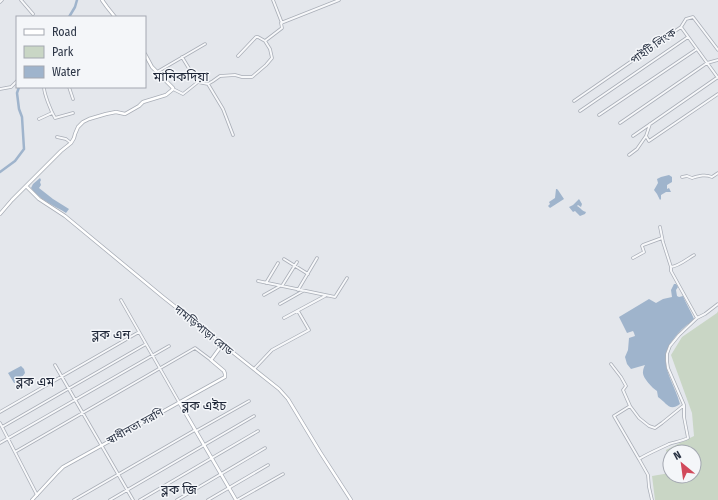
<svg xmlns="http://www.w3.org/2000/svg" width="718" height="500" viewBox="0 0 718 500" font-family="'Fira Sans Condensed','Noto Sans Bengali',sans-serif">
	<rect width="100%" height="100%" fill="#e4e7ec"/>
	<!-- green -->
	<path fill="#c9d6c5" d="M718,311v189h-63l-3,-24 18,-3v3h24v-24h-24v10l-4,-12 28,-14 -2,-23 -21,-58 11,-18 35,-24z"/>
	<!-- water -->
	<path fill="#9fb4cc" d="M669,175l3,2v5l-5,3v4l2,-1 2,4h-5l-5,3v4l-1,1 -3,-6 -3,-4 4,-7 -1,-4 4,-2z
		M40,178l1,2 -1,2 1,3 -2,3 14,11 16,10 -3,4c-11,-7 -28,-14 -35,-25l2,-4z
		M556,189h1l1,1 6,9 -14,9 -2,-2 2,-2 -1,-2 6,-4z
		M579,199l3,5 -1,3 -3,-2 -1,1c4,2 5,5 9,6l-1,2 -5,2 -5,-5 -2,1 -4,-5 4,-2z
		M674,284h2l2,3 -2,3 1,6 2,1 4,-1c3,8 8,15 11,23l-1,3c-8,3 -12,8 -17,14 -22,25 -3,42 4,68 -11,8 -13,-1 -22,-7l-1,-6c-5,-3 -15,-14 -14,-19 0,-3 1,-5 2,-7l-14,4 -4,-5 -2,-7 3,-7 1,-12 6,-2 -1,-3 -1,-2 -6,2 -8,-16 30,-18 7,4 7,-4 9,-2 -1,-7z
		M21,366l3,3 1,4 -3,4 -6,6h-2l-6,-10z"/>
	<g fill="none" stroke-linecap="round" stroke-linejoin="round">
		<!-- canal -->
		<path stroke="#9fb4cc" stroke-width="2.5" d="M69,17l6,-10 2,-7
			M0,172l15,-11 9,-12 -2,-32 -3,-8 -2,-16 2,-6"/>
		<!-- street casing -->
		<g stroke="#a9aeb7" stroke-width="3.5">
			<path id="street" d="M21,0l12,14
				M273,0l9,23
				M0,2l2,-2
				M681,27l5,-8 7,-2 25,33
				M238,56l18,-19h2l7,4 17,-13 -1,-5 58,-23
				M182,57l11,18 6,7
				M157,72l48,-28
				M208,84l5,-3 7,-5 15,-1 7,2h10l14,-12 6,-7 -2,-9 -5,-8
				M44,87c0,7 7,24 11,31l18,-5
				M69,87l4,12
				M0,89l11,-2 6,-6
				M173,89l10,5 15,-12 10,2 15,25 10,26
				M574,101l107,-74 37,51
				M580,111l108,-74
				M599,115l98,-66
				M39,119l13,-6
				M620,123l87,-60 11,-3
				M650,124l-4,12 3,5 69,-47
				M633,136l85,-59
				M57,137l9,2 5,4
				M629,155l8,-6 9,-13
				M682,177l5,-1 5,2c7,-2 13,-4 20,-1l6,-4
				M660,227l3,15 8,25v4l26,47
				M633,258l11,-6 -2,-6 1,-1 19,-7
				M284,259l24,15
				M671,267c8,-1 16,-8 23,-12
				M258,281l77,16 12,-19
				M266,283l12,-20
				M282,286l15,-24
				M298,290l19,-32
				M264,295l16,-9
				M121,300l58,102
				M280,304l23,-13
				M284,318l41,-22
				M611,364l10,13 5,9 -3,4 7,16 -16,10 25,43c10,-6 20,-10 30,-15 6,-2 13,-3 19,-6l-4,-21v-12l-16,-37 -1,-7v-7l3,-8 9,-11 18,-17 8,-4 13,-10
				M55,365l78,135
				M254,369l18,-19 37,-20 -11,-19
				M630,406l9,12 10,8 6,2 7,-5 21,-17
				M0,412l139,-80
				M0,423l37,72
				M2,427l144,-83
				M196,431l53,-30
				M0,443l169,-97
				M15,452l180,-104 16,12
				M639,459l9,16 1,12 3,13
				M74,500l121,-70
				M110,500l144,-84
				M140,500l118,-69
				M177,500l88,-52
				M208,500l60,-35
				M237,500l46,-26"/>
		</g>
		<!-- secondary casing -->
		<g stroke="#a9aeb7" stroke-width="4">
			<path id="secondary" d="M102,0l5,7 8,10
				M26,186l13,13 26,17 98,81 116,92 9,10 32,53 31,48
				M0,214l12,-14 49,-49 10,-8 3,-5 1,-4 3,-7 5,-5 6,-3 17,-5 10,-2 9,2 14,-8 4,-4 23,-7 6,-5 1,-2 -21,-21 -7,-13
				M179,402l57,98
				M32,500l26,-28 5,-5 162,-90v-3l-1,-3 -13,-11 11,-15"/>
		</g>
		<!-- street -->
		<use href="#street" stroke="#f7f8fa" stroke-width="2"/>
		<!-- secondary -->
		<use href="#secondary" stroke="#fff" stroke-width="2.5"/>
	</g>
	<g text-anchor="middle" stroke-width="3" stroke-linejoin="round" paint-order="stroke">
		<!-- street labels -->
		<g font-size="11" fill="#2b3445" stroke="#f4f6f9">
			<text transform="translate(653 46) rotate(-35)" y="4">পাইটি লিংক</text>
			<text transform="translate(204 330) rotate(39)" y="4">দামড়িপাড়া রোড</text>
			<text transform="translate(135 426) rotate(-29)" y="4">স্বাধীনতা সরণি</text>
		</g>
		<!-- quarter labels -->
		<g font-size="13" fill="#1d2536" stroke="#f4f6f9">
			<text x="181" y="81">মানিকদিয়া</text>
			<text x="111" y="339">ব্লক এন</text>
			<text x="35" y="386">ব্লক এম</text>
			<text x="204" y="410">ব্লক এইচ</text>
			<text x="179" y="494">ব্লক জি</text>
		</g>
	</g>
	<!-- legend -->
	<rect x="16" y="16" width="130" height="72" fill="#f4f6f9" stroke="#a4a8b1"/>
	<rect x="24" y="29" width="20" height="6" fill="#ffffff" stroke="#a4a8b1"/>
	<text x="52" y="36" font-size="12" fill="#2b3445">Road</text>
	<rect x="24" y="46" width="20" height="12" fill="#c9d6c5" stroke="#a4a8b1"/>
	<text x="52" y="56" font-size="12" fill="#2b3445">Park</text>
	<rect x="24" y="66" width="20" height="12" fill="#9fb4cc" stroke="#a4a8b1"/>
	<text x="52" y="76" font-size="12" fill="#2b3445">Water</text>
	<!-- north arrow -->
	<g transform="translate(682 464) rotate(331)"><circle r="19" fill="#f4f6f9" stroke="#a4a8b1"/>
	<path d="M0-3L7 15L0 10L-7 15Z" fill="#d1495b"/>
	<text y="-6" font-size="11" font-weight="bold" text-anchor="middle" fill="#2b3445">N</text>
	</g>
</svg>
